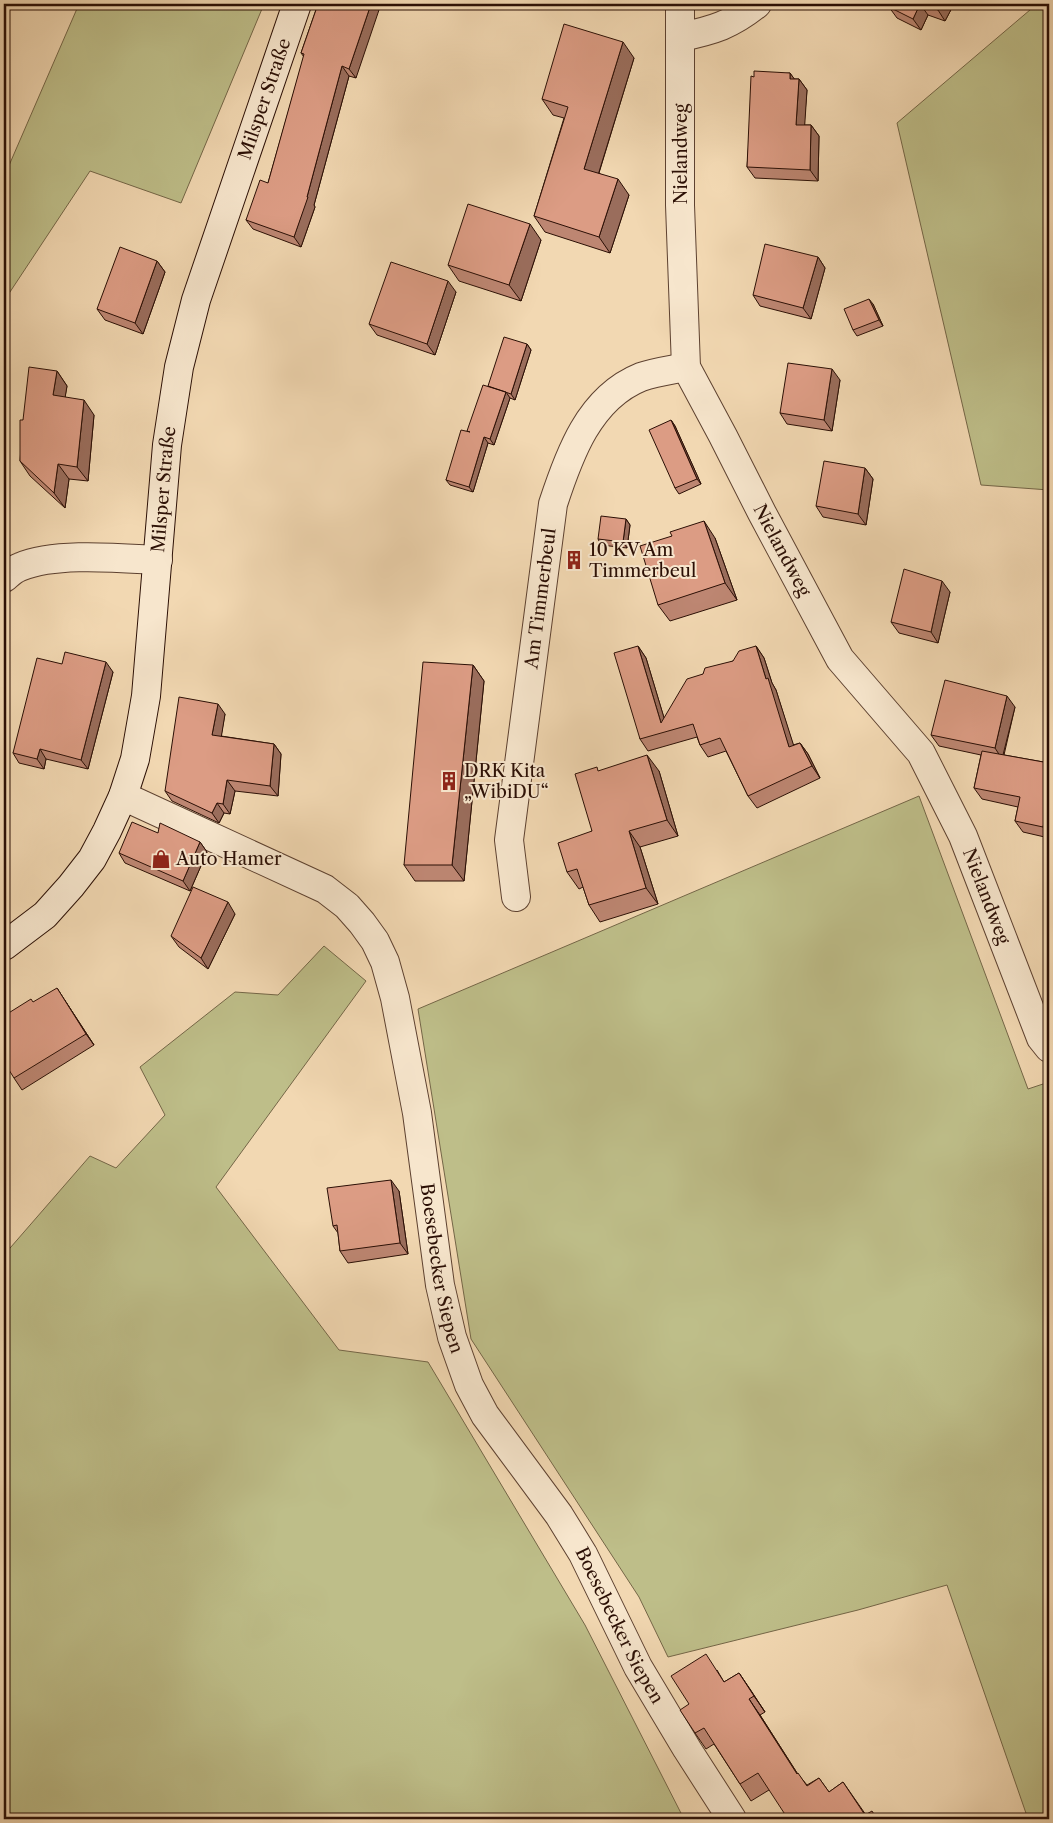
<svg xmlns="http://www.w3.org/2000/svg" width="1053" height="1823" viewBox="0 0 1053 1823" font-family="'Libre Caslon Text',serif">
	<rect width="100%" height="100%" fill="#f2d8b2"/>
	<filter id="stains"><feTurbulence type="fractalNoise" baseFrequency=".004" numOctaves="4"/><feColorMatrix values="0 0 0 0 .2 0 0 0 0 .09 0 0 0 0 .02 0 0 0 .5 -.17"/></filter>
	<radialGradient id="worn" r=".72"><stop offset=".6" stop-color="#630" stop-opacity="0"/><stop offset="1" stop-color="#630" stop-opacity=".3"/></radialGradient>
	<!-- green -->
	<path fill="#bebe89" stroke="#746647" d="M79,4h185l-83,199 -91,-32 -86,130v-124z
		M1037,4h12v486l-68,-5 -84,-362z
		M919,796l109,293 21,-7v737h-21l-81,-234 -89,25 -190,47 -29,-60 -168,-258 -53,-330z
		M324,946l42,35 -150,206 123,163 89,12 157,263 99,194h-680v-564l86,-99 26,12 49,-53 -25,-48 95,-75 43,3z"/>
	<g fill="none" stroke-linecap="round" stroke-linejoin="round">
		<!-- street casing -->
		<g stroke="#5d4130" stroke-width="30">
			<g id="street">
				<path id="s1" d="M680,4v201l6,162 37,69 39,77 78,146 81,94 42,83 78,202 8,10"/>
				<path d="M681,37c33,-7 50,-12 76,-33"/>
				<path d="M4,578c5,-4 10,-9 16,-11 35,-15 99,-9 138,-7"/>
				<path id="s2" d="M123,796l202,93 22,17 15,17 13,18 10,21 10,36 22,115 23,172 12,52 17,48 16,30 74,100 24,39 55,113 49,82 45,70"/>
				<path id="s3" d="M516,897l-7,-57 44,-336c16,-49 36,-106 88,-127 14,-5 30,-7 45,-10"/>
			</g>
		</g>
		<!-- secondary casing -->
		<g stroke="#2b0f05" stroke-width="30">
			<g id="secondary">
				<path id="s4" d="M4,946l41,-31 26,-29 21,-27 15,-28 16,-35 12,-37 11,-63 21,-251 12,-78 17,-67 101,-296"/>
			</g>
		</g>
		<!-- street -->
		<use href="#street" stroke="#f7e6cd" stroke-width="28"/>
		<!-- secondary -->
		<use href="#secondary" stroke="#f7e6cd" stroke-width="28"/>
	</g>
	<!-- wall -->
	<path fill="#bd8672" stroke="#2b0f05" d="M318,4l38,74 -7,-2 -35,129 1,2 -14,40 -48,-18 -7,-9 22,-37 36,-126 -3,-4z
		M890,4h64l-9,17 -17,-6 -7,15 -24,-12 -8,-11z
		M634,58l-35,115 30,22 -19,58 -65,-21 -11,-16 30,-98 -11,-3 -11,-16z
		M790,73l4,6h5l8,11 -3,35h7l8,11 -1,45 -63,-3 -8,-11 7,-90z
		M541,240l-20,61 -62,-20 -11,-16z
		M818,257l7,11 -14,51 -51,-13 -7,-11z
		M157,261l8,11 -22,62 -38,-14 -8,-11z
		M456,292l-21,63 -58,-20 -8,-11z
		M873,304l10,22 -26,10 -4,-6z
		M527,344l4,6 -16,50 -5,-2 -16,47 -6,-2 -15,49 -23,-7 -4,-5 21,-48 23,-45 -2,-1z
		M57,371l10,15 -2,11 29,18 -6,66 -19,-2 -4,29 -35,-32 -10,-15 3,-41z
		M840,380l-8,51 -45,-7 -7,-11z
		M671,420l4,6 26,58 -22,10 -4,-6z
		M865,468l8,11 -7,46 -43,-8 -7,-11z
		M626,519l4,6 -3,23 -26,-3 -3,-6z
		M715,538l22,62 -67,21 -12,-16z
		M950,592l-12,51 -39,-10 -8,-11z
		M638,646l8,12 18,60 39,-44 30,-13 23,-15 8,12 8,25 4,7 17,55 7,-2 8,11 12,24 -63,30 -9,-12 -22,-45 -18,6 -8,-12 -3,-8 -49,14 -8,-12z
		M62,664l51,8 -25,97 -42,-10 -2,10 -25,-6 -6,-10z
		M473,665l11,16 -20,200h-49l-11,-16z
		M1015,707l-11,48 45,8v75l-26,-6 -8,-11 3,-14 -36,-8 -8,-11 7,-33 -42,-9 -8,-11z
		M225,714l-4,22 53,8 7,10 -3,42 -43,-5 -5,23 -6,-1 -5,10 -47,-22 -7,-10z
		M599,771h60l19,65 -38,11 18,57 -58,18 -11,-17 -6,-18 -4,2 -12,-17 25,-41z
		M158,833l42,9 7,10 -17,39 -65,-28 -6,-10z
		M235,914l-27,55 -29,-22 -8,-11z
		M64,999l30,46 -72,45 -8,-12 20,-76z
		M399,1191l9,63 -60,9 -8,-12 -2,-18 -5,-7z
		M717,1670l7,12 15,-9 26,39 -5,3 37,58 10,12 12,-7 10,14 14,-10 23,33 12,4 -109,-29 -18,11 -37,-57 -8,5 -11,-16 -6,-29z"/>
	<!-- shaded-wall -->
	<path fill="#9a6d5c" stroke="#2b0f05" d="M371,4h10l-25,74 -7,-9z
		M920,4l8,11 -7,15 -8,-11z
		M941,4h13l-9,17 -7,-11z
		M623,42l11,16 -39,127 -11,-16z
		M342,66l7,10 -35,129 1,2 -14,40 -7,-10 13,-40z
		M790,73l8,11 -8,-5z
		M799,79l8,11 -3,46 -8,-11z
		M811,125l8,11 -1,45 -8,-11z
		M618,179l11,16 -19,58 -11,-16z
		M530,224l11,16 -20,61 -12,-16z
		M818,257l7,11 -14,51 -8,-11z
		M157,261l8,11 -22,62 -8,-11z
		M448,281l8,11 -21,63 -8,-11z
		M869,299l4,5 10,22 -4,-6z
		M527,344l4,6 -16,50 -4,-6z
		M832,369l8,11 -8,51 -8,-11z
		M57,371l10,15 -4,24 -10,-15z
		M506,392l4,6 -16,47 -4,-6z
		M84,400l10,15 -6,66 -11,-14z
		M671,420l4,6 26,58 -4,-5z
		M484,437l4,6 -15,49 -4,-5z
		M58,464l11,15 -4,29 -11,-15z
		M865,468l8,11 -7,46 -8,-11z
		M626,519l4,6 -3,23 -4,-6z
		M704,521l11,17 22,62 -12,-17z
		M942,581l8,11 -12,51 -7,-11z
		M638,646l8,12 22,73 -7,-8z
		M756,646l8,12 8,25 4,7 22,69 -9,-12 -23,-68z
		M106,662l7,10 -25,97 -7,-9z
		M473,665l11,16 -20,200 -12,-16z
		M1007,696l8,11 -13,52 -7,-11z
		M218,704l7,10 -5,31 -8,-10z
		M800,743l8,11 12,24 -8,-12z
		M274,744l7,10 -3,42 -8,-10z
		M40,749l6,10 -2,10 -7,-10z
		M647,755l12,16 19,65 -11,-16z
		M227,780l8,11 -5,23 -7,-10z
		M1049,796v40l-6,-9z
		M217,803l7,10 -5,10 -7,-10z
		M629,831l11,16 18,57 -12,-16z
		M200,842l7,10 -17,39 -7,-10z
		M228,902l7,12 -27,55 -7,-11z
		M57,988l7,11 30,46 -8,-11z
		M391,1180l8,11 9,63 -8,-11z
		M739,1673l11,16 15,23 -11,-16z
		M749,1699l11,16 48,75 -11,-16z"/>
	<!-- building -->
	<path fill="#dc9c84" stroke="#2b0f05" d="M318,4h53l-22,65 -7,-3 -35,131h1l-14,40 -48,-17 14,-40 8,3 36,-129 -3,-1z
		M890,4h30l-7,15 -24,-12z
		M921,4h20l-3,6z
		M564,24l59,18 -39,127 34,10 -19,58 -65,-21 34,-109 -26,-8z
		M754,71l36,2v6h9l-3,46h15l-1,45 -63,-3 4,-91 3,1z
		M468,204l62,20 -21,61 -61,-20z
		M765,244l53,13 -15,51 -50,-13z
		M120,247l37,14 -22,62 -38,-14z
		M391,262l57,19 -21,63 -58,-20z
		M869,299l10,21 -26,10 -9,-21z
		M504,337l23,7 -16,50 -23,-8z
		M788,363l44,6 -8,51 -44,-7z
		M29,367l28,4 -4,24 31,5 -7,67 -19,-3 -4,29 -34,-32v-41h3z
		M483,385l23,7 -16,47 -6,-2 -15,50 -23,-7 15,-50 9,2 -3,-1z
		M671,420l26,59 -22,9 -26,-58z
		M824,461l41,7 -7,46 -42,-8z
		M601,516l25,3 -3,23 -25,-3z
		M704,521l21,62 -67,22 -18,-59 32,-10 -2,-4z
		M904,569l38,12 -11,51 -40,-10z
		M638,646l23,77 26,-44 16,-5 2,-6 28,-7 6,-10 17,-5 10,33 2,-1 21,69 11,-4 12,23 -64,30 -28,-58 -20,7 -7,-21 -53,15 -26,-86z
		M65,652l41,10 -25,98 -41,-11 -3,10 -24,-6 24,-95 25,6z
		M423,662l50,3 -21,200h-48z
		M945,680l62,16 -12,52 -64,-13z
		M179,697l39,7 -6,31 62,9 -4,42 -43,-6 -4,24 -6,-1 -5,10 -47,-22z
		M982,751l67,12v33l-6,31 -28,-6 5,-24 -46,-9z
		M647,755l20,65 -38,11 17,57 -57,17 -12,-36 -10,3 -9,-29 34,-12 -17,-57 22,-7 1,4z
		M132,822l26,11 2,-10 40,19 -17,39 -64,-28z
		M193,887l35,15 -27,56 -30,-22z
		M57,988l29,46 -72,44 -10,-16v-41l5,-3 -2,-4 24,-15 2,3z
		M391,1180l9,63 -60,8 -3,-26 -4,1 -6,-38z
		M706,1654l18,28 15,-9 15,23 -5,3 48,75 1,-1 9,13 12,-8 10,14 14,-10 22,33 7,-4 5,8h-89l-30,-46 -18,11 -36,-56 -9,5 -15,-23 9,-6 -18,-28z"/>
	<!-- icons -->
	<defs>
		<g id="building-bare" transform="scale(1.5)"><path d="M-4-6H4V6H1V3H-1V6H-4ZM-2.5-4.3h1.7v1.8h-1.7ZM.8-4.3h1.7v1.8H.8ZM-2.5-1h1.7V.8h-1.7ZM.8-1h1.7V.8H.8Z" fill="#8f2418" stroke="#f7e6cd" stroke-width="2.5" paint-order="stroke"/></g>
		<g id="shop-bare" transform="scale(1.5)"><path d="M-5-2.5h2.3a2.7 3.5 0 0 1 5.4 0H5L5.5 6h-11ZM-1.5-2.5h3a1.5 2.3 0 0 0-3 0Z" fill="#8f2418" stroke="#f7e6cd" stroke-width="2.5" paint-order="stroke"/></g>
	</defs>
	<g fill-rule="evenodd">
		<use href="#building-bare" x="574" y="560"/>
		<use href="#building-bare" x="449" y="781"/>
		<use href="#shop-bare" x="161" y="859"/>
	</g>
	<g text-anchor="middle" stroke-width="4" stroke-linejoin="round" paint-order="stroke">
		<!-- street labels -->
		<g font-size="18" fill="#2b0f05" stroke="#f7e6cd">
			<text dy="6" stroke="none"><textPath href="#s4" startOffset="910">Milsper Straße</textPath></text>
			<text transform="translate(681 154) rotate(-90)" y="6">Nielandweg</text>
			<text dy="6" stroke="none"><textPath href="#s4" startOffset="505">Milsper Straße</textPath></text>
			<text dy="6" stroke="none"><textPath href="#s1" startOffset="570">Nielandweg</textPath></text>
			<text dy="6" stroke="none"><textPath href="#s3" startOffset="301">Am Timmerbeul</textPath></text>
			<text dy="6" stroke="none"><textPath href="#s1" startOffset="975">Nielandweg</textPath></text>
			<text dy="6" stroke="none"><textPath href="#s2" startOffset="630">Boesebecker Siepen</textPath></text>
			<text dy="6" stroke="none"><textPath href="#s2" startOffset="1035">Boesebecker Siepen</textPath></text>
		</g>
		<!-- poi labels -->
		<g font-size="18" fill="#2b0f05" stroke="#f7e6cd" text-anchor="start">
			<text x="589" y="556">10 KV Am<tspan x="589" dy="21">Timmerbeul</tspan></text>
			<text x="464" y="777">DRK Kita<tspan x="464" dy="21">„WibiDU“</tspan></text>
			<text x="176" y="865">Auto Hamer</text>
		</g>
	</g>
	<!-- margin -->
	<rect width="1053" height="1823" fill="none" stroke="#f2d8b2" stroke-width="20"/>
	<rect x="5" y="5" width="1043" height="1813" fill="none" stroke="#2b0f05" stroke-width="2.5"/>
	<rect x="10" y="10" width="1033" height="1803" fill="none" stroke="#2b0f05"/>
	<rect width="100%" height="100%" filter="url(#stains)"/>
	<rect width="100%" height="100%" fill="url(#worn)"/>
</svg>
